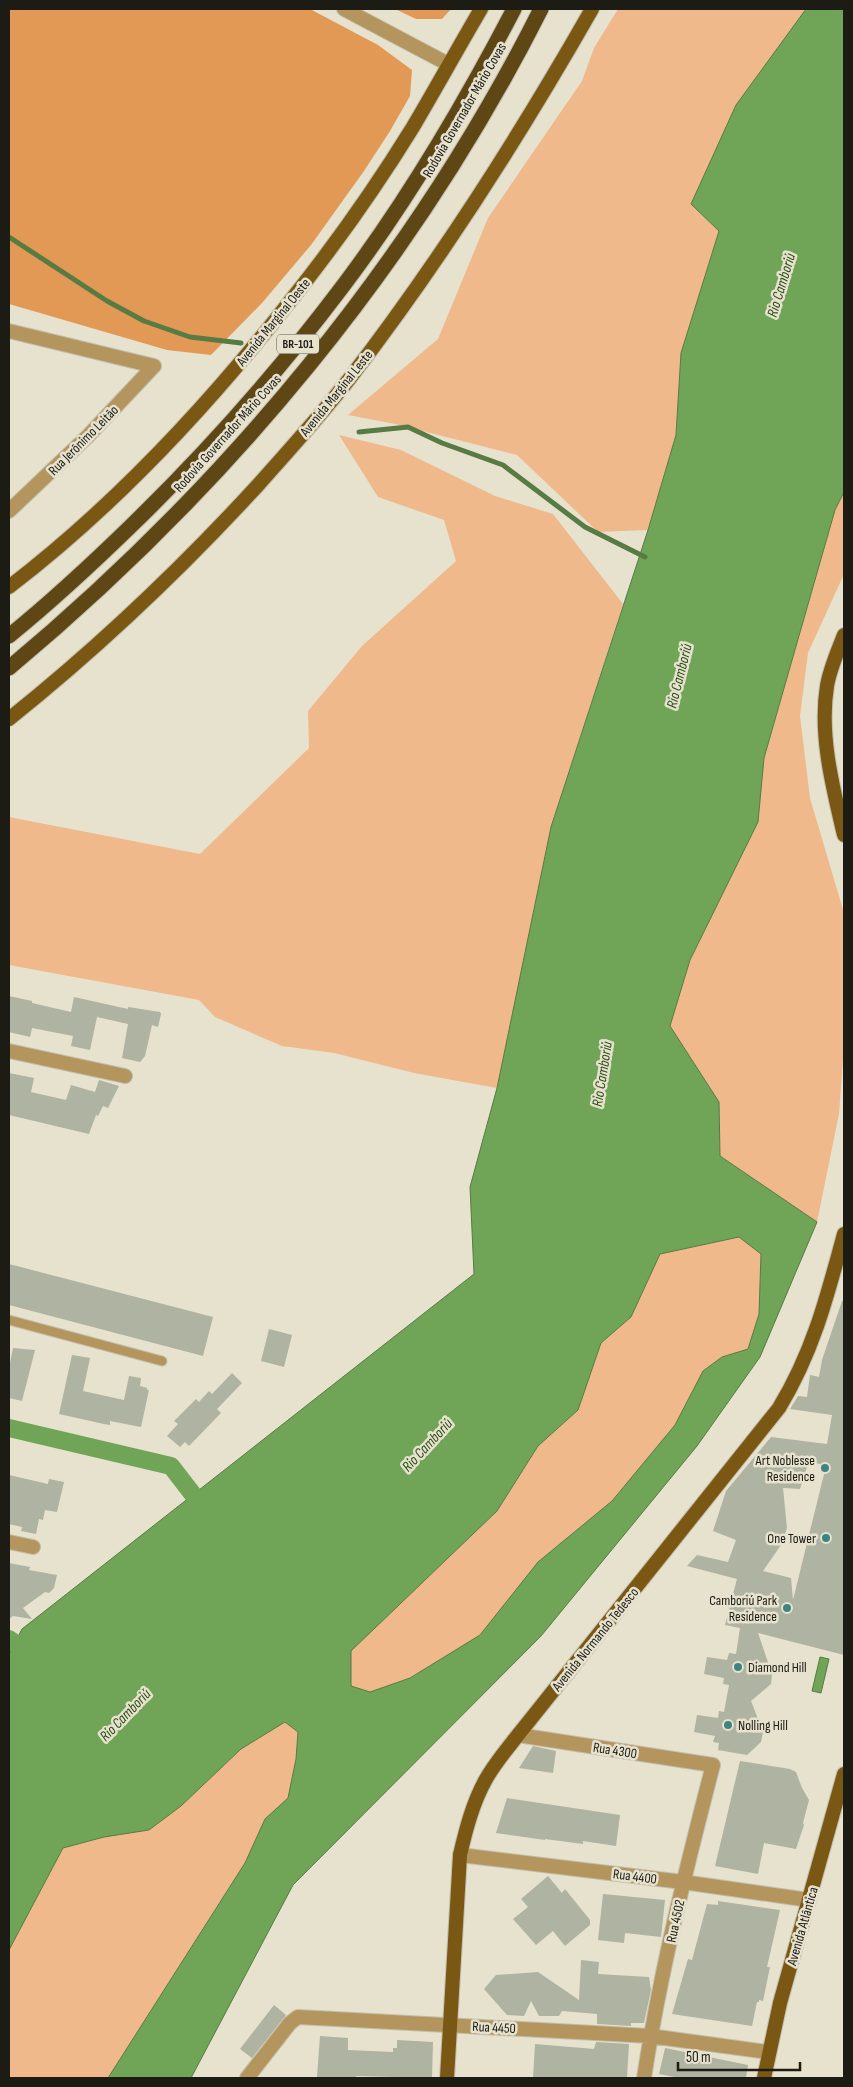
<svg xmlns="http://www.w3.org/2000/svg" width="853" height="2087" viewBox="0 0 853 2087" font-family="'Sofia Sans Condensed',sans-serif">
	<rect width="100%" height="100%" fill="#e6e2ce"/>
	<!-- green -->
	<path fill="#efb98c" d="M618,9h188l-70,96 -17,125 -38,123 -5,82 -28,95 -50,2 -81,-77 -122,-31 -47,-9 90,-76 50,-121 94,-137 12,-33z
		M339,435l62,15 94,46 58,18 70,90 -72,223 -54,261 -83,-15 -80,-20 -52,-7 -67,-29 -16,-17 -190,-35v-148l191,37 109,-106 -1,-37 54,-65 94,-85 -12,-41 -66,-23z
		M844,492v82l-36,79 -8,63 10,82 34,115v133l-5,68 -22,108 -97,-66 -1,-54 -49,-76 20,-66 68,-138 6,-64 71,-248z
		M739,1237l22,16 -2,61 -11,35 -26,8 -19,14 -28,54 -63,76 -74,61 -58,73 -70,43 -40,14 -19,-6v-35l146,-140 41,-65 40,-36 23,-67 30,-26 29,-63z
		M285,1722l13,10 -2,27 -8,39 -23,21 -20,44 -137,215h-99v-128l54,-102 41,-11 77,-31 60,-57z"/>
	<!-- forest -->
	<path fill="#e29955" d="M9,9h301l68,36 34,25 -2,26 -20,35 -26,40 -53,74 -49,58 -51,52 -44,-5 -158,-46z
		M395,9h56l-9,10h-26z"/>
	<!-- water -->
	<path fill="#70a456" stroke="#577b42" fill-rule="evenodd" d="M806,9h38v483l-9,18 -71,248 -6,64 -68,138 -20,66 49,76 1,54 97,66 -57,135 -63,89 -156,190 -248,249 -102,193h-83l137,-215 20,-44 23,-21 8,-39 2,-27 -13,-10 -44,27 -60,57 -32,24 -45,7 -41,11 -54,102v-296l13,-25 452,-355 -4,-87 27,-99 54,-261 97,-297 28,-95 5,-82 38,-122 -28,-27 45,-99zM739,1237l22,17 -2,60 -11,35 -26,8 -19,14 -28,54 -63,76 -74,61 -58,73 -70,43 -40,14 -19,-6v-35l146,-140 41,-65 40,-36 23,-67 30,-26 29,-63z
		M820,1657l9,2 -8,34 -9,-2z"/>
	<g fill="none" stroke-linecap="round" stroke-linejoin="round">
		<!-- stream -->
		<path stroke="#577b42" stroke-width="5" d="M9,237l98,64 37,20 46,16 51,6
			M359,432l49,-5 34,16 61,22 82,62 60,30"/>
		<!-- canal -->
		<path stroke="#70a456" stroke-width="18" d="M9,1428l162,38 37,48
			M9,1639l24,17"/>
	</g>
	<!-- building -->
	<path fill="#afb3a1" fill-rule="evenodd" d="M9,996l23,5v2l39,9 3,-15 54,12v-2l32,5 1,2 -3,13 -6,-2 -7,31 -5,6 -18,-4 6,-34 -31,-7 -7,33 -19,-4 2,-10 -41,-8 -2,9 -21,-5z
		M9,1073l25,5 -3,14 35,8 5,-15 24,7 4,-12 20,6 -11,22 -5,-2 -5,10 -2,-1 -7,19 -80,-19z
		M9,1264l204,53 -10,39 -194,-51z
		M842,1301h2v354l-86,-22 14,41 -1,10 -20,17 12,31 -2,10 -14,13 -29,-5 1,-7 -6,-1 2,-6 -21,-4 3,-17 21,3 1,-7 5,1 5,-27 -6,-1 1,-6 -20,-4 3,-17 20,3 2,-7 7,1 4,-26 -15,-3 12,-46 -50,-13 10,-11 31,7 8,-22 -23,-9 13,-40 45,-54 56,7 5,-29 -42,-6 8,-13 9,1 3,-22 9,2 3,-17zM809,1461l17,5 -33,134 -2,-22 -28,-7 18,-26 6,-17 -4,-40 17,1z
		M269,1329l23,6 -8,32 -23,-6z
		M13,1348l22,2 -13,51 -13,-3v-30z
		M72,1355l18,3 -7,33 41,9 5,-24 12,2 -1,8 7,2v2h2l-8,37 -31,-6v4l-6,-1 -45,-10z
		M232,1373l10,10 -25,26 4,4 -32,33 -4,-4 -5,5 -13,-11 11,-12 -4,-3 22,-22 3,3 10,-11 3,3z
		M9,1475l39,9 1,-5 15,3 -7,30 -12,-2 -2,10 -4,-1 -3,15 -15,-3 1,-4 -13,-3z
		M9,1563l21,4 -1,3 28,5 -3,13 -5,5 -4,-1 -22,16 9,11 -19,-3 -4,3z
		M533,1746l23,5 -3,22 -34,-5z
		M740,1761l50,8 6,3 6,16 7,12 -6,23 1,2 -8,24 -32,-6 -6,31 -43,-8z
		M507,1798l113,17 -4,31 -33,-5v3l-38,-5v1l-49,-7z
		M548,1876l14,17 3,-4 25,31v5l-25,21 -12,-15 -17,14 -23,-26 15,-12 -7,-8z
		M603,1894l62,6 -4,37 -36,-4 -1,10 -26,-3z
		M718,1901l62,9 -13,57h3l-7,34 -4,-1v2h-2l-5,24 -80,-12 16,-55 4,1 15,-56 11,1z
		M581,1960l18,2 -1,12 51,3 2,13 -7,33h-13v3l-34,-2v-10l-35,-3 -3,5h-20l-8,-15 -7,15 -17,-1 -23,-26 12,-14 42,-3 41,28z
		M274,2005l12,10 -34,43 -12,-9z
		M320,2036l28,2v12l45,2v-4h4v-8l36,2 -1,36 -76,-2v2l-39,-1z
		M596,2042l33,2 -2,34h-94l2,-34 59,5z
		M665,2048l83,17 -2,13h-66l-21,-4z"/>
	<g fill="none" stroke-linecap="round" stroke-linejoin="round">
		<!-- service casing -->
		<g stroke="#c2bead" stroke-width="11">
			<path id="service" d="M9,1320l153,41"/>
		</g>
		<!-- minor casing -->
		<g stroke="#c2bead" stroke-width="16">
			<path id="minor" d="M9,331l145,35 -66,70 -79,75
				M9,1051l116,25
				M9,1542l24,5
				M518,1735l195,30c-27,104 -53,208 -69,313
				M460,1855l223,27 126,18
				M247,2078l43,-55 8,-6 352,19 118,16"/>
		</g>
		<!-- tertiary casing -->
		<g stroke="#c2bead" stroke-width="16">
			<path id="tertiary" d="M344,9l104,55"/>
		</g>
		<!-- primary casing -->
		<g stroke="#c2bead" stroke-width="16">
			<path id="primary" d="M9,587c107,-82 199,-181 282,-287 44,-55 85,-113 122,-173 23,-39 45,-79 68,-118
				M844,635c-6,16 -14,33 -17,51 -8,49 6,102 17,149
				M9,719c90,-72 173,-151 250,-235 31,-35 63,-70 91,-106 90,-117 169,-241 242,-369
				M447,2078l13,-223c6,-26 13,-53 26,-76 9,-16 21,-30 32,-44l261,-327c34,-56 48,-111 65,-174
				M764,2078l16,-75 64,-229"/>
		</g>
		<!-- motorway casing -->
		<g stroke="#c2bead" stroke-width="17">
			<path id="motorway" d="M9,636c43,-35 84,-73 124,-112 76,-74 146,-153 210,-238 65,-86 121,-181 171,-277
				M9,668c218,-182 404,-405 532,-659"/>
		</g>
		<!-- service -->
		<use href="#service" stroke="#b5955e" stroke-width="9"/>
		<!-- minor -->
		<use href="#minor" stroke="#b5955e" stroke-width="14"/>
		<!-- tertiary -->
		<use href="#tertiary" stroke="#b5955e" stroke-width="14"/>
		<!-- primary -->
		<use href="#primary" stroke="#7a5813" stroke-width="14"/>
		<!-- motorway -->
		<use href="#motorway" stroke="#5f4615" stroke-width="15"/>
	</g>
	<!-- markers -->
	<g fill="#3d8582" stroke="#e6e2ce" stroke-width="2">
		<circle cx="825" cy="1468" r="5"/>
		<circle cx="826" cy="1538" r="5"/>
		<circle cx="787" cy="1608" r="5"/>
		<circle cx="738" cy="1667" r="5"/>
		<circle cx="728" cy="1725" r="5"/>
	</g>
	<g text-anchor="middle" stroke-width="5" stroke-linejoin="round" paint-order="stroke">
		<!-- shield labels -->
		<rect fill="#e6e2ce" stroke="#59574c" stroke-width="1" x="277" y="334.5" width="42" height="19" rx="4"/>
		<g font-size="12" font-weight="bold" fill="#1c1b14">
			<text x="298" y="348">BR-101</text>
		</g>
		<!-- street labels -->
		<g font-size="14" fill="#1c1b14" stroke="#e6e2ce">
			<text transform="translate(464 110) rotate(-60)" y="5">Rodovia Governador Mário Covas</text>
			<text transform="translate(273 322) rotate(-51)" y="5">Avenida Marginal Oeste</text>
			<text transform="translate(336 393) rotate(-51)" y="5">Avenida Marginal Leste</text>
			<text transform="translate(227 433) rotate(-48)" y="5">Rodovia Governador Mário Covas</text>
			<text transform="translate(83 440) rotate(-45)" y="5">Rua Jerônimo Leitão</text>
			<text transform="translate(595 1639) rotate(-51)" y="5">Avenida Normando Tedesco</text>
			<text transform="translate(615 1750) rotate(9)" y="5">Rua 4300</text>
			<text transform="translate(635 1876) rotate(7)" y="5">Rua 4400</text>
			<text transform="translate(675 1921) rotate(-78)" y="5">Rua 4502</text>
			<text transform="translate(802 1926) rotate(-74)" y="5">Avenida Atlântica</text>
			<text transform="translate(494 2027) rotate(3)" y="5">Rua 4450</text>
		</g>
		<!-- poi labels -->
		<g font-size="14" fill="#1c1b14" stroke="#e6e2ce" text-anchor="end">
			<text x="815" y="1465">Art Noblesse<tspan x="815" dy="16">Residence</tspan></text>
			<text x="816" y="1543">One Tower</text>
			<text x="777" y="1605">Camboriú Park<tspan x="777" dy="16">Residence</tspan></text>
			<text x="748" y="1672" text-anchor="start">Diamond Hill</text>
			<text x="738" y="1730" text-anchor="start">Nolling Hill</text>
		</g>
		<!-- water labels -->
		<g font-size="15" font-style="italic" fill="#2b4d17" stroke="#e6e2ce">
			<text transform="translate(781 285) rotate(-73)" y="5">Rio Camboriú</text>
			<text transform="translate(679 676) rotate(-76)" y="5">Rio Camboriú</text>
			<text transform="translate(602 1074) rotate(-81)" y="5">Rio Camboriú</text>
			<text transform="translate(427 1445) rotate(-47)" y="5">Rio Camboriú</text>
			<text transform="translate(125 1715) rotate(-46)" y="5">Rio Camboriú</text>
		</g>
	</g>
	<!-- border -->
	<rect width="853" height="2087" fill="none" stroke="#1c1b14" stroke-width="20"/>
	<!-- scale -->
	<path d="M678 2062v8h122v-8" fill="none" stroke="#1c1b14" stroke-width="2.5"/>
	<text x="686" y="2062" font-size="15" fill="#1c1b14" stroke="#e6e2ce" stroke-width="4" paint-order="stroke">50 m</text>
</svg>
